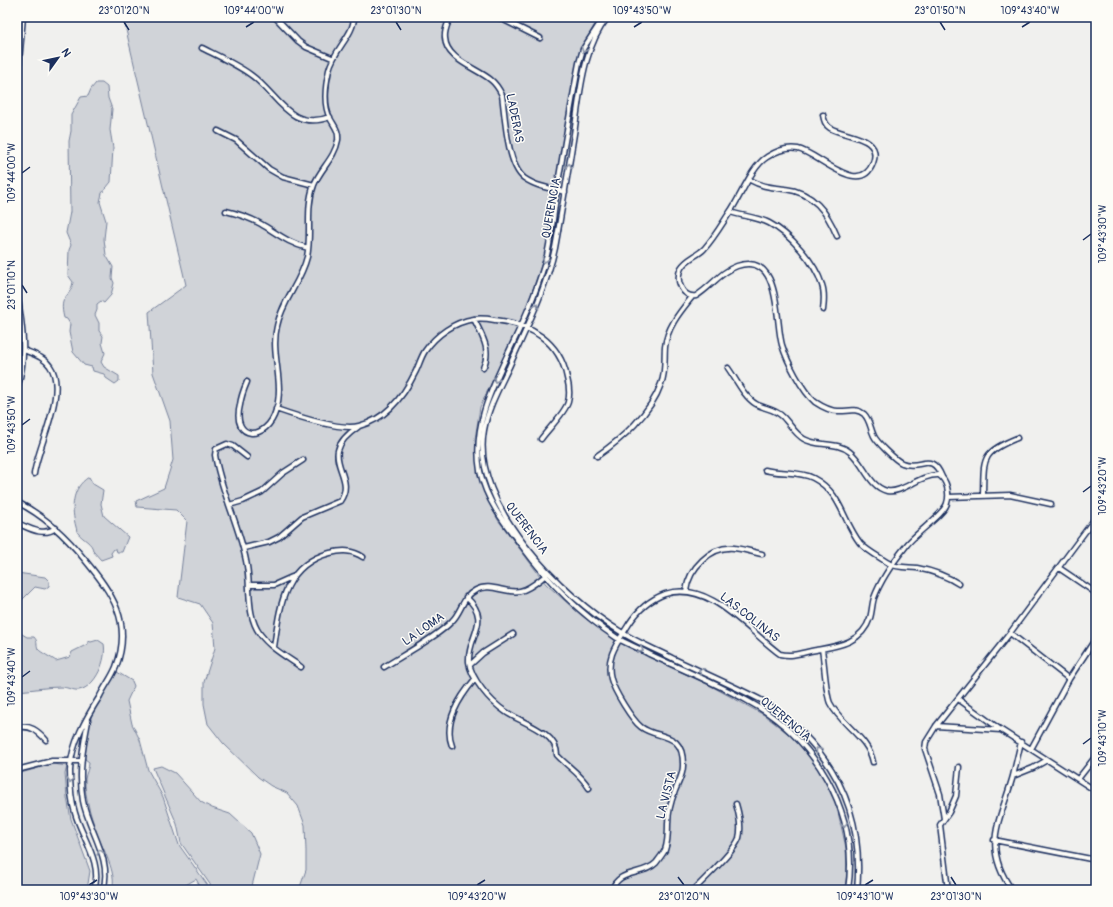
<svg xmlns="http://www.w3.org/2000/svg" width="1113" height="907" viewBox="0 0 1113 907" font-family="Pangolin,sans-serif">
	<rect width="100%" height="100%" fill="#f0f0ee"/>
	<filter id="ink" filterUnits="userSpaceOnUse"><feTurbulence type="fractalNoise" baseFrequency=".025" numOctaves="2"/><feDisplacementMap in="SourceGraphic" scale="8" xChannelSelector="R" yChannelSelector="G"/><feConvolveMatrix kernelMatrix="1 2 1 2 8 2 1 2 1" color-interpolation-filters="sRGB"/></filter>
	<g filter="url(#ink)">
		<!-- green -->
		<path fill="#d0d3d8" stroke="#76819b" d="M123,17h476l-17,30 -5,14 -29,184 -22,64 -46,98 -5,32 3,35 8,23 12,23 48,64 36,32 40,28 89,42 53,29 31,24 23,29 18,35 10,45 1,22 -2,20h-546l7,-20v-19l-1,-26 -7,-19 -11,-13 -16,-7 -13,-9 -35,-34 -15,-19 -4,-20v-22l11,-34 -2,-25 -13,-19 -22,-7 9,-76 -11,-11 -39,-3 -1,-6 28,-13 9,-28 -3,-39 -17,-48 -4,-61 37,-27z
			M96,83h6l5,4 1,11 4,11 -2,21 3,18 -2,34 -9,11 -2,9 6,19 -2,18 2,16 7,12 -1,11 2,5 -3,12 -7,8 -3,-2 -4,3v6l-2,5 4,8v8l4,5 -1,7 3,10 -4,9 3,5 15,9v5l-4,3 -9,-6 -2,-4 -11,-3 -1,-4 -8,-2 -11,-13 -4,-20 1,-8 -3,-5 -3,-1c-6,-24 6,-18 9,-36l-5,-7 1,-25 2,-5 -5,-12 4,-21 -1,-71 2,-10v-16l10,-18 7,-1 3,-7z
			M89,477l4,7 10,6 -2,14 3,12 24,21 -6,15h-5l-1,-3h-2l-3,4 1,3 -11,4 -8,-9c0,-8 -11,-12 -15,-18 -2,-3 -1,-3 -2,-6 -5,-18 -5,-39 13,-50z
			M17,573l28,4 4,4v5l-4,3 -10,-2 -13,13 -5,1z
			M17,631l10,6h7c4,4 2,7 4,12 2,3 14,9 18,12l14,-4 2,-5 16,-8v-3l3,1 7,-2 6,4c3,15 -8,43 -25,46 -5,1 -12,-3 -18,-3 -15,0 -29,3 -44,4z
			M117,672l15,9 2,5 -7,15 5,23 8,16 8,30 15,27 16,48 32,45h-9l-6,-11 -19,11h-66c8,-11 -7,-40 -12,-51 -6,-16 -15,-43 -14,-60 1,-7 4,-10 4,-17l-4,-3 -1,-5 8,-41z
			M53,764l14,2 -2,8 2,24 4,21 19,52 -3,19h-70v-116z
			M161,766l14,7 26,29 11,6 18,6 21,19 9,21 -9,36h-37l-33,-47 -4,-19 -24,-56z"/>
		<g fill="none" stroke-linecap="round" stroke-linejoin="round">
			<!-- minor casing -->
			<g stroke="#1b2f5e" stroke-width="7">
				<path id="minor" d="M275,17l23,24 8,6 26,11
					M450,17c-2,7 -6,13 -5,21 1,22 32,30 46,42 5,4 8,9 11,15 3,21 5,70 22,83 11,8 27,11 41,14
					M498,17l42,21
					M604,17l-21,32 -4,14c-8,42 -15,84 -22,126 -3,22 -5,44 -10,66 -8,31 -21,61 -35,90 -19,41 -40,79 -32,126 6,29 24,52 42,75 27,37 57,67 95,92 10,6 22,10 32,16 32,15 66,29 97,46 68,36 114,112 102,190
					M608,17c-26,32 -28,78 -34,117 -6,38 -12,76 -19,114 -9,41 -29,81 -46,119 -10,21 -21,41 -25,63 -14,75 79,167 137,202 17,11 36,18 53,27 30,14 60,27 89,42 67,45 102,106 94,189
					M202,48c16,8 34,16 49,27 27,19 38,57 79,42
					M17,85l6,-68
					M823,115c1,5 2,10 7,13 15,9 53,8 43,35 -13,35 -55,-10 -75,-14 -11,-2 -22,2 -31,8 -15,9 -26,39 -37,55 -8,12 -16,26 -26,37 -7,7 -18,10 -23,19 -6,12 1,30 15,28 15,-9 24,-24 41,-30 45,-15 38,56 45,79 5,16 20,46 33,57 6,4 16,9 23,9 9,1 17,-4 26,3 6,6 6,14 10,22 2,5 22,25 28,27 18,8 29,-13 40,14
					M17,123v2
					M218,131l18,9 33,29 14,8 31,8
					M750,180c13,7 20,7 35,9 28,3 42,23 52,47
					M226,211c13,3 24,7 35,13 17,10 27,19 47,24
					M730,212c12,4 27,5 39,11 21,11 46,39 53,62 3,8 2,17 1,25
					M17,292c5,33 11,64 0,96
					M474,319c8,17 18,31 9,49
					M24,350c9,4 20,7 26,16 18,25 -12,79 -16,108
					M247,382c-3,7 -6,15 -7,23 -9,36 27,37 36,5 9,-28 -6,-56 1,-84 5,-25 24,-44 30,-69 5,-24 -2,-49 7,-72 6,-16 21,-27 24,-45 1,-10 -4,-14 -8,-22 -7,-13 -4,-35 -1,-48 5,-21 25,-35 25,-53
					M276,409c20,7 64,22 83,17 28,-7 45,-30 57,-55 3,-6 5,-14 9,-20 11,-16 29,-29 49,-32 7,-1 15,0 21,1 35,4 65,21 72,58 2,7 3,16 1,24 -3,11 -20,27 -27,37
					M597,456c25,-17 54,-43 64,-72 5,-11 3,-25 4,-37 2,-20 15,-35 27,-50
					M247,457l-14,-11 -6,-2 -11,5 -1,6c6,38 26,73 32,111 4,23 -1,49 13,68 10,14 27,23 41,33
					M765,470c15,4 35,1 48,8 29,15 29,42 47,65 7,8 21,15 30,21 7,4 19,3 27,4 16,3 28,7 42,16
					M983,495c1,-36 -3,-42 34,-57
					M948,497l62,-2 41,9
					M17,502c28,14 49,34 68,58 27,33 48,62 31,107 -4,10 -11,19 -16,29 -14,22 -29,48 -30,75 0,13 1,29 5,42 7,25 28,50 19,77
					M229,505l14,-4 19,-9 21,-19 20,-13
					M17,523c12,5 26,14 39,5
					M244,548l25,-6 10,-5 23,-20 38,-16c19,-27 -27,-44 18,-74
					M1059,568l37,25
					M249,585h25l18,-8
					M686,591c3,-23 25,-45 48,-43 9,1 19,4 28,6
					M466,597c27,24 1,39 3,65 1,10 7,19 13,27 6,8 15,17 24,23 16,11 51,20 51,43 11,12 23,18 32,33
					M1010,633l59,46
					M274,647c6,-40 9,-82 56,-94 13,-3 22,-3 33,4
					M822,649c2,12 4,46 8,54 11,22 38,34 43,59
					M470,665l13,-12 30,-19
					M384,667c19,-12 53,-30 68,-46 10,-10 10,-24 24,-31 15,-8 29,4 44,1 10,-2 18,-10 26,-16
					M958,699l43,31 95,61
					M88,721c-5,26 -10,52 -5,80 5,28 30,59 20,89
					M936,726l65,4
					M17,728c13,-4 21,3 29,12
					M452,746c-9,-24 8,-49 23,-67
					M1031,749l38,-70 27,-41
					M17,770l35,-9h29
					M1013,776l8,-34
					M1078,779l18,-23
					M944,819l-4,-25 -15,-45 1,-7 10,-16 74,-93 86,-116
					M994,840l102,20
					M612,890c6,-21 31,-14 44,-27 3,-4 7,-9 9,-13 3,-8 3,-17 3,-26 0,-11 3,-23 7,-33 3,-8 8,-16 8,-25 1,-36 -25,-26 -42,-39 -9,-7 -27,-36 -30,-48 -6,-22 7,-37 18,-55 9,-14 20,-24 36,-30 45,-14 82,36 115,60 14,3 23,-2 36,-4 22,-4 46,-7 54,-32 2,-6 2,-14 4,-20 7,-19 20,-37 32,-52 8,-12 39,-32 41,-43 3,-9 0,-23 -8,-28 -19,-1 -37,19 -52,16 -18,-4 -23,-28 -37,-39 -13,-11 -32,-5 -46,-13 -9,-5 -14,-15 -21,-22 -7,-8 -18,-8 -27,-13 -12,-7 -20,-25 -28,-36
					M694,890c11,-12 41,-39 45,-52 3,-11 0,-24 -3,-34
					M948,890l-8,-65 9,-13 7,-16 3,-29
					M1012,890c-31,-44 -12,-68 1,-114l20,-8 14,-8"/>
			</g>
			<!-- minor -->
			<use href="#minor" stroke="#fdfcf7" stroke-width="4"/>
		</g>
		<!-- one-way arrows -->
		<defs><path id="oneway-chevron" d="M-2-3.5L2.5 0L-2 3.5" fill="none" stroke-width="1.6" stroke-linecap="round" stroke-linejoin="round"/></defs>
		<g stroke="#8c96aa">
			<use href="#oneway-chevron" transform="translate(584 50) rotate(112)"/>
			<use href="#oneway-chevron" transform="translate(569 166) rotate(-81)"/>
			<use href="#oneway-chevron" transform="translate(545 260) rotate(107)"/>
			<use href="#oneway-chevron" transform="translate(536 306) rotate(-70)"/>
			<use href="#oneway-chevron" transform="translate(496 380) rotate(116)"/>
			<use href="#oneway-chevron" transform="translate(641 650) rotate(26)"/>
			<use href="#oneway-chevron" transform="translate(701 671) rotate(-154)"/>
			<use href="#oneway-chevron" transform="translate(818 750) rotate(-127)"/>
			<use href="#oneway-chevron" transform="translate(70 780) rotate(88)"/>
			<use href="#oneway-chevron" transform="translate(844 825) rotate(79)"/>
			<use href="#oneway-chevron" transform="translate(100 852) rotate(-107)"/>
		</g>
	</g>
	<!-- ticks -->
	<path fill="none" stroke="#1b2f5e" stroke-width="1.5" d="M124,22l5,8M396,22l5,8M940,22l5,8M246,27l8,-5M634,27l8,-5M1022,27l8,-5M22,173l8,-6M1083,240l8,-6M22,285l5,8M22,425l8,-6M1083,492l8,-6M22,677l8,-6M1083,744l8,-6M678,877l6,8M951,877l5,8M89,885l8,-5M477,885l8,-5M865,885l8,-5"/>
	<g text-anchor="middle" stroke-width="3" stroke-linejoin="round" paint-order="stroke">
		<!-- street labels -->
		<g font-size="12" fill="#1b2f5e" stroke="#fdfcf7">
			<text transform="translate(515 118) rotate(79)" y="4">LADERAS</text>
			<text transform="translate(551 208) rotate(-80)" y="4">QUERENCIA</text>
			<text transform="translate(527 528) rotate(53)" y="4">QUERENCIA</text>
			<text transform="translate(750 617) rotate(38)" y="4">LAS COLINAS</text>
			<text transform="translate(423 629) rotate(-35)" y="4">LA LOMA</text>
			<text transform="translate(786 719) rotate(40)" y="4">QUERENCIA</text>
			<text transform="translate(666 795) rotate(-76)" y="4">LA VISTA</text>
		</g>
	</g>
	<!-- margin -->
	<rect width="1113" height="907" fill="none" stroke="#fdfcf7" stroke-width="44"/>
	<!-- north arrow -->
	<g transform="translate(58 58) rotate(57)" stroke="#fdfcf7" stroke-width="3" paint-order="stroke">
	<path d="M0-3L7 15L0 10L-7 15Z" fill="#1b2f5e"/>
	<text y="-6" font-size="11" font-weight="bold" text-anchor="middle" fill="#1b2f5e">N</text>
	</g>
	<rect x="22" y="22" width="1069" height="863" fill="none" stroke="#1b2f5e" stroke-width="1.5"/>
	<g font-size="10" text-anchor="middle" fill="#1b2f5e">
		<text x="124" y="14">23°01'20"N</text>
		<text x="254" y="14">109°44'00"W</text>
		<text x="396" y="14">23°01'30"N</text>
		<text x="642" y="14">109°43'50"W</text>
		<text x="940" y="14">23°01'50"N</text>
		<text x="1030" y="14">109°43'40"W</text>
		<text transform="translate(11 173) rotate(-90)" y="4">109°44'00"W</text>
		<text transform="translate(1102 234) rotate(-90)" y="4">109°43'30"W</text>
		<text transform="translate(11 285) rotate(-90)" y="4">23°01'10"N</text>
		<text transform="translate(11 425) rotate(-90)" y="4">109°43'50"W</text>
		<text transform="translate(1102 486) rotate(-90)" y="4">109°43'20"W</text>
		<text transform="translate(11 677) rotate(-90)" y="4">109°43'40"W</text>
		<text transform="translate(1102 738) rotate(-90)" y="4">109°43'10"W</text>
		<text x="89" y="900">109°43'30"W</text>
		<text x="477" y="900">109°43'20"W</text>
		<text x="684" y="900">23°01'20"N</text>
		<text x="865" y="900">109°43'10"W</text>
		<text x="956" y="900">23°01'30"N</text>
	</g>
</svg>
